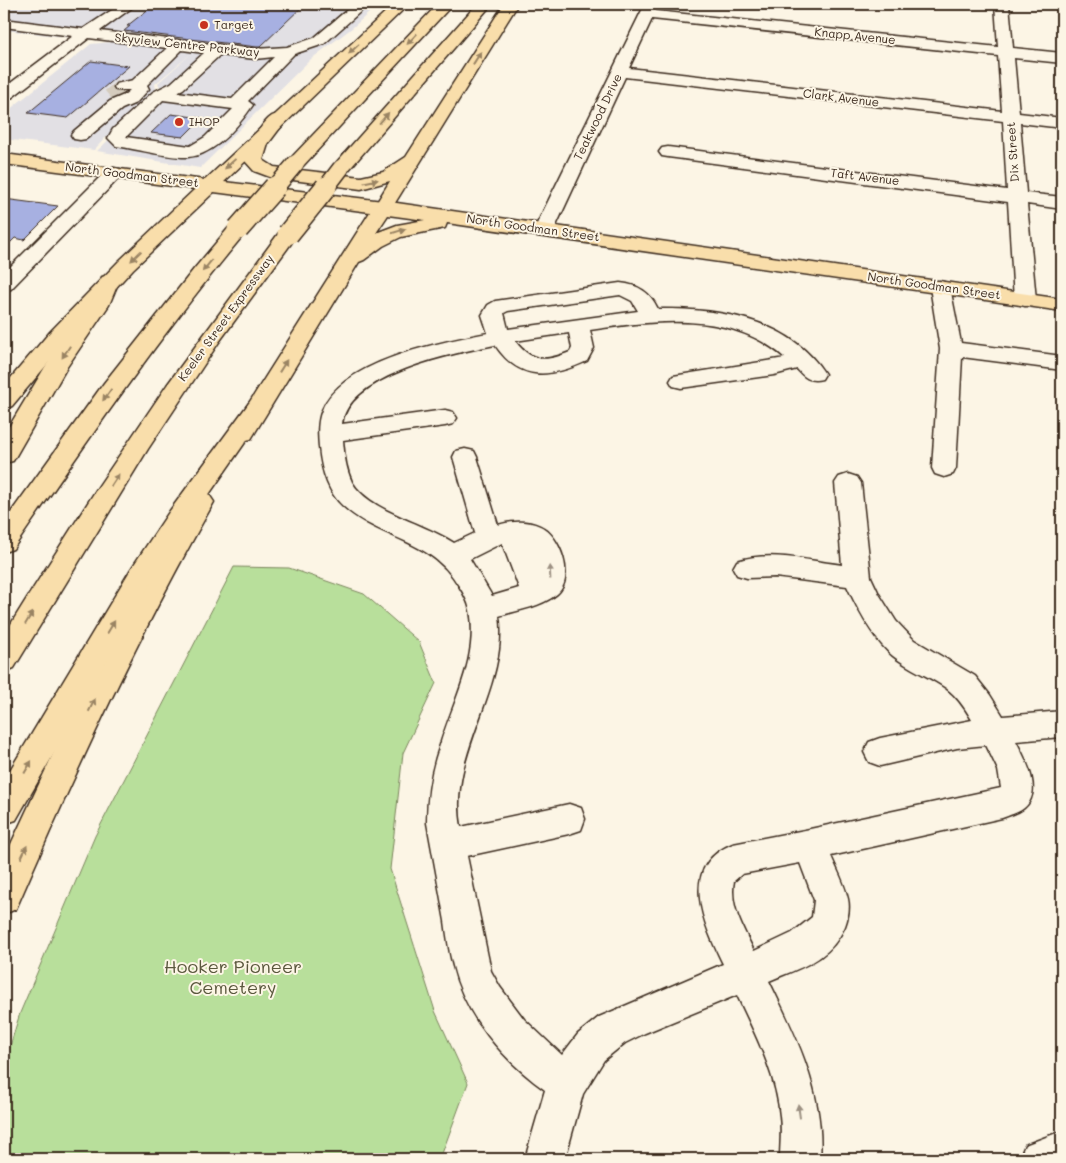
<svg xmlns="http://www.w3.org/2000/svg" width="1066" height="1163" viewBox="0 0 1066 1163" font-family="Mali,sans-serif">
	<rect width="100%" height="100%" fill="#fcf5e5"/>
	<filter id="ink" filterUnits="userSpaceOnUse"><feTurbulence type="fractalNoise" baseFrequency=".02" numOctaves="2"/><feDisplacementMap in="SourceGraphic" scale="10" xChannelSelector="R" yChannelSelector="G"/><feConvolveMatrix kernelMatrix="1 2 1 2 8 2 1 2 1" color-interpolation-filters="sRGB"/></filter>
	<g filter="url(#ink)">
		<!-- built -->
		<path fill="#e2e0e4" d="M4,4h375l-27,24 -41,31 -111,109 -103,-17 64,-62 -3,-6 35,-31 -38,32 1,6 -32,28 -30,32 -90,-11v-25l87,-70 21,-2 -108,-12z"/>
		<!-- green -->
		<path fill="#b8df9b" stroke="#7a845c" d="M234,567l55,1 75,26 55,48 17,41 -33,70 -13,116 45,142 33,72 -28,76h-436v-93l16,-53 75,-177z"/>
		<!-- building -->
		<path fill="#a7b0e1" stroke="#3b2a1e" d="M155,4h150l-45,43h-3l-133,-16 6,-5h-3z
			M91,61l38,5 -61,52 -40,-5z
			M171,114l31,4 -19,19 -32,-4z
			M4,199l54,7 -34,34 -9,-2 -11,11z"/>
		<g fill="none" stroke-linecap="round" stroke-linejoin="round">
			<!-- minor-tunnel -->
			<path stroke="#d5ccbd" stroke-width="16" stroke-dasharray="16 8" stroke-linecap="butt" d="M110,97l12,-10"/>
			<!-- minor casing -->
			<g stroke="#3b2a1e" stroke-width="3">
				<path id="minor" d="M121,4h16l-37,27 155,18 32,-2 27,-9 40,-34h15l-45,40 -30,10 -46,47 5,4c-14,20 -39,51 -65,52 -17,1 -48,-7 -66,-10l-6,-1 -8,-8 5,-9 40,-37 18,-9 33,-30 -22,-3 -35,35 2,4 -13,14 -14,6 -36,30 -6,1 -6,-1 -3,-4 3,-4 36,-30 14,-6 6,-5h-14l-2,-3 2,-3 17,-4 34,-32 -78,-10 -79,61 -6,2v-13l69,-52 -69,-9v-8l79,10zM220,55l35,4 19,-2 -42,42 -55,-7 6,-3zM163,100l70,9 -28,28 -15,9 -64,-9z
					M645,4h14l-3,7 342,36 -3,-43h14l4,44 49,5v10l-48,-5 5,55 43,5v10l-42,-5 6,70 36,4v12l-35,-5 9,96 -4,4 -7,2 -7,-2 -4,-4 -6,-98 -340,-45 -6,-1 -3,-4 3,-4 6,-1 339,43 -4,-69 -378,-44 -71,153 -3,4 -7,2 -7,-2 -3,-4zM652,19l346,37 4,55 -373,-43z
					M114,168l6,1 3,4 -3,4 -109,112 -7,2v-18l104,-104z
					M940,281l7,2 3,4 11,56 101,13v14l-100,-13 -6,111 -3,6 -9,3 -9,-3 -3,-6 8,-119 -10,-62 3,-4z
					M620,283c19,2 30,9 38,26 60,-1 132,10 167,65l-3,5c-13,3 -17,-1 -25,-10l-23,6 -93,13 -8,-2 -3,-5 3,-5 112,-18c-54,-48 -129,-38 -195,-28l4,18 -7,13c-37,17 -67,21 -92,-16 -41,8 -147,29 -153,79l103,-14 8,2 4,6 -4,6 -8,2 -102,14c1,14 3,29 9,42 16,29 74,42 102,61l21,-10 -22,-76 3,-6 9,-2 9,2 3,6 21,68c14,-4 29,-5 42,1 20,9 36,52 17,68 -16,13 -39,16 -58,22 10,73 -52,137 -38,211l108,-23 12,4 4,11 -4,11 -12,4 -102,22 24,115 9,16 24,32 38,36 16,-21 21,-17 124,-53c-19,-39 -46,-98 10,-120l77,-15 191,-41 -3,-18 -12,-25 -29,3 -77,18 -11,-4 -5,-10 5,-10 11,-4 92,-18c-7,-12 -15,-24 -26,-32 -17,-12 -37,-19 -53,-32 -20,-17 -35,-46 -46,-70l-72,-9 -28,1 -10,-3 -4,-7 4,-7c33,-11 72,0 105,4l-7,-82 4,-6 9,-3 9,3 4,6 10,94 8,17 17,27 18,19 61,36 15,19 13,21 59,-5v26l-46,4c9,18 28,50 8,67 -6,5 -15,7 -22,10l-171,38c6,14 14,29 17,43 2,9 0,19 -3,27 -15,35 -44,41 -76,55 28,57 56,114 51,178h-40c0,-14 2,-28 0,-43 -4,-43 -25,-82 -43,-121l-92,38 -20,10 -21,17 -21,34 -18,65h-40l20,-69c-41,-29 -80,-74 -92,-124 -4,-14 -6,-30 -8,-45 -6,-33 -12,-65 -18,-98 0,-27 4,-53 13,-78 13,-44 39,-87 30,-135 -2,-9 -6,-16 -11,-24 -28,-48 -79,-46 -116,-80 -16,-15 -22,-38 -24,-59 -1,-12 -2,-25 3,-37 20,-49 118,-68 166,-77l-6,-18 6,-10 7,-4zM620,295l12,6 6,10 -130,18 -4,-16 4,-2zM569,333l3,15 -2,4c-24,10 -38,11 -55,-11zM502,543l17,45 -27,8 -22,-37zM800,863l14,37 -2,17 -20,16 -38,18c-10,-21 -25,-45 -20,-70l8,-7z
					M1062,1131v28h-43l6,-14z"/>
			</g>
			<!-- major casing -->
			<g stroke="#3b2a1e" stroke-width="3">
				<path id="major" d="M394,4h15l-185,178 159,19 679,98v12l-615,-88 -2,5 -44,9 -18,9 -19,14 -5,2 -108,177 -9,2 -9,-2 -3,-6 140,-221 -156,-20 -81,77 -67,73 -54,64 -8,3v-23l46,-54 69,-71 76,-72 -191,-25v-10l201,26zM388,215l37,5 -28,5 -21,8z
					M201,493l9,3 4,6c-75,132 -138,268 -198,407l-12,5v-55l57,-122 50,-98 81,-143z"/>
			</g>
			<!-- highway casing -->
			<g stroke="#3b2a1e" stroke-width="3">
				<path id="highway" d="M438,4h15l-151,163 -6,1 -6,-1 -3,-4 3,-4z
					M477,4h15l-145,168 -6,1 -6,-1 -3,-4 3,-4z
					M504,4h14l-128,207 -7,2 -7,-2 -2,-4 16,-26 -29,8 -91,-12 -16,-6 -9,-10c2,-12 16,-38 27,-45 4,-2 8,-1 12,0l2,4 -18,24 -5,16 11,7 87,10 22,-5 23,-15z
					M238,223l7,2 3,4 -3,4c-84,101 -158,208 -232,316l-9,3v-30l100,-139 90,-114 37,-44z
					M288,228l7,2 3,4 -79,108 -71,107 -134,219 -10,4v-37l23,-37 69,-108 71,-105 114,-155z
					M109,275l7,2 3,4 -10,24 -42,62 -54,94 -9,2v-28l41,-68 42,-62 15,-28z
					M257,400l8,3 4,5 -82,118 -36,57 -135,237 -12,4v-44l127,-211 38,-57 80,-109z"/>
			</g>
			<!-- minor -->
			<use href="#minor" fill="#fcf5e5" fill-rule="evenodd"/>
			<!-- major -->
			<use href="#major" fill="#f9deab" fill-rule="evenodd"/>
			<!-- highway -->
			<use href="#highway" fill="#f9deab" fill-rule="evenodd"/>
			<!-- highway-bridge-far1 casing -->
			<g stroke="#3b2a1e" stroke-width="19" stroke-linecap="butt">
				<path id="highway-bridge-far1" d="M274,189l22,-26
					M325,189l16,-21"/>
			</g>
			<!-- highway-bridge casing -->
			<g stroke="#3b2a1e" stroke-width="24" stroke-linecap="butt">
				<path id="highway-bridge" d="M238,229l37,-42
					M288,234l38,-47"/>
			</g>
			<!-- highway-bridge-far1 -->
			<use href="#highway-bridge-far1" stroke="#f9deab" stroke-width="16"/>
			<!-- highway-bridge -->
			<use href="#highway-bridge" stroke="#f9deab" stroke-width="21"/>
		</g>
		<!-- one-way arrows -->
		<defs><path id="oneway-solid" d="M-6-.8H1V-3.2L6.5 0L1 3.2V.8H-6Z" transform="scale(1.25)"/></defs>
		<g fill="#9a8464">
			<use href="#oneway-solid" transform="translate(412 39) rotate(133)"/>
			<use href="#oneway-solid" transform="translate(354 49) rotate(137)"/>
			<use href="#oneway-solid" transform="translate(477 58) rotate(-58)"/>
			<use href="#oneway-solid" transform="translate(384 118) rotate(-49)"/>
			<use href="#oneway-solid" transform="translate(230 164) rotate(137)"/>
			<use href="#oneway-solid" transform="translate(371 181) rotate(-11)"/>
			<use href="#oneway-solid" transform="translate(399 231) rotate(-17)"/>
			<use href="#oneway-solid" transform="translate(136 256) rotate(136)"/>
			<use href="#oneway-solid" transform="translate(207 266) rotate(129)"/>
			<use href="#oneway-solid" transform="translate(66 352) rotate(123)"/>
			<use href="#oneway-solid" transform="translate(283 366) rotate(-58)"/>
			<use href="#oneway-solid" transform="translate(107 395) rotate(126)"/>
			<use href="#oneway-solid" transform="translate(115 480) rotate(-57)"/>
			<use href="#oneway-solid" transform="translate(29 618) rotate(-59)"/>
			<use href="#oneway-solid" transform="translate(111 627) rotate(-59)"/>
			<use href="#oneway-solid" transform="translate(92 705) rotate(-64)"/>
			<use href="#oneway-solid" transform="translate(28 767) rotate(-60)"/>
			<use href="#oneway-solid" transform="translate(24 852) rotate(-65)"/>
		</g>
		<g fill="#9c9082">
			<use href="#oneway-solid" transform="translate(550 572) rotate(-93)"/>
			<use href="#oneway-solid" transform="translate(799 1111) rotate(-98)"/>
		</g>
	</g>
	<!-- markers -->
	<g fill="#c8321e" stroke="#fcf5e5" stroke-width="2">
		<circle cx="204" cy="25" r="5"/>
		<circle cx="179" cy="122" r="5"/>
	</g>
	<g text-anchor="middle" stroke-width="4" stroke-linejoin="round" paint-order="stroke">
		<!-- far-poi labels -->
		<g font-size="12" fill="#3b2a1e" stroke="#fcf5e5" text-anchor="start">
			<text x="214" y="29">Target</text>
			<text x="189" y="126">IHOP</text>
		</g>
		<!-- far-street labels -->
		<g font-size="12" fill="#3b2a1e" stroke="#fcf5e5">
			<text transform="translate(855 36) rotate(6)" y="4">Knapp Avenue</text>
			<text transform="translate(187 45) rotate(6)" y="4">Skyview Centre Parkway</text>
			<text transform="translate(841 98) rotate(7)" y="4">Clark Avenue</text>
			<text transform="translate(598 117) rotate(-64)" y="4">Teakwood Drive</text>
			<text transform="translate(1013 152) rotate(-94)" y="4">Dix Street</text>
			<text transform="translate(132 175) rotate(7)" y="4">North Goodman Street</text>
			<text transform="translate(865 177) rotate(7)" y="4">Taft Avenue</text>
			<text transform="translate(533 228) rotate(8)" y="4">North Goodman Street</text>
			<text transform="translate(934 286) rotate(8)" y="4">North Goodman Street</text>
			<text transform="translate(226 318) rotate(-54)" y="4">Keeler Street Expressway</text>
		</g>
		<!-- near-park labels -->
		<g font-size="18" fill="#5a573d" stroke="#fcf5e5">
			<text x="233" y="973">Hooker Pioneer<tspan x="233" dy="21">Cemetery</tspan></text>
		</g>
	</g>
	<!-- margin -->
	<rect width="1066" height="1163" fill="none" stroke="#fcf5e5" stroke-width="20"/>
	<rect x="10" y="10" width="1046" height="1143" fill="none" stroke="#3b2a1e" stroke-width="2" filter="url(#ink)"/>
</svg>
